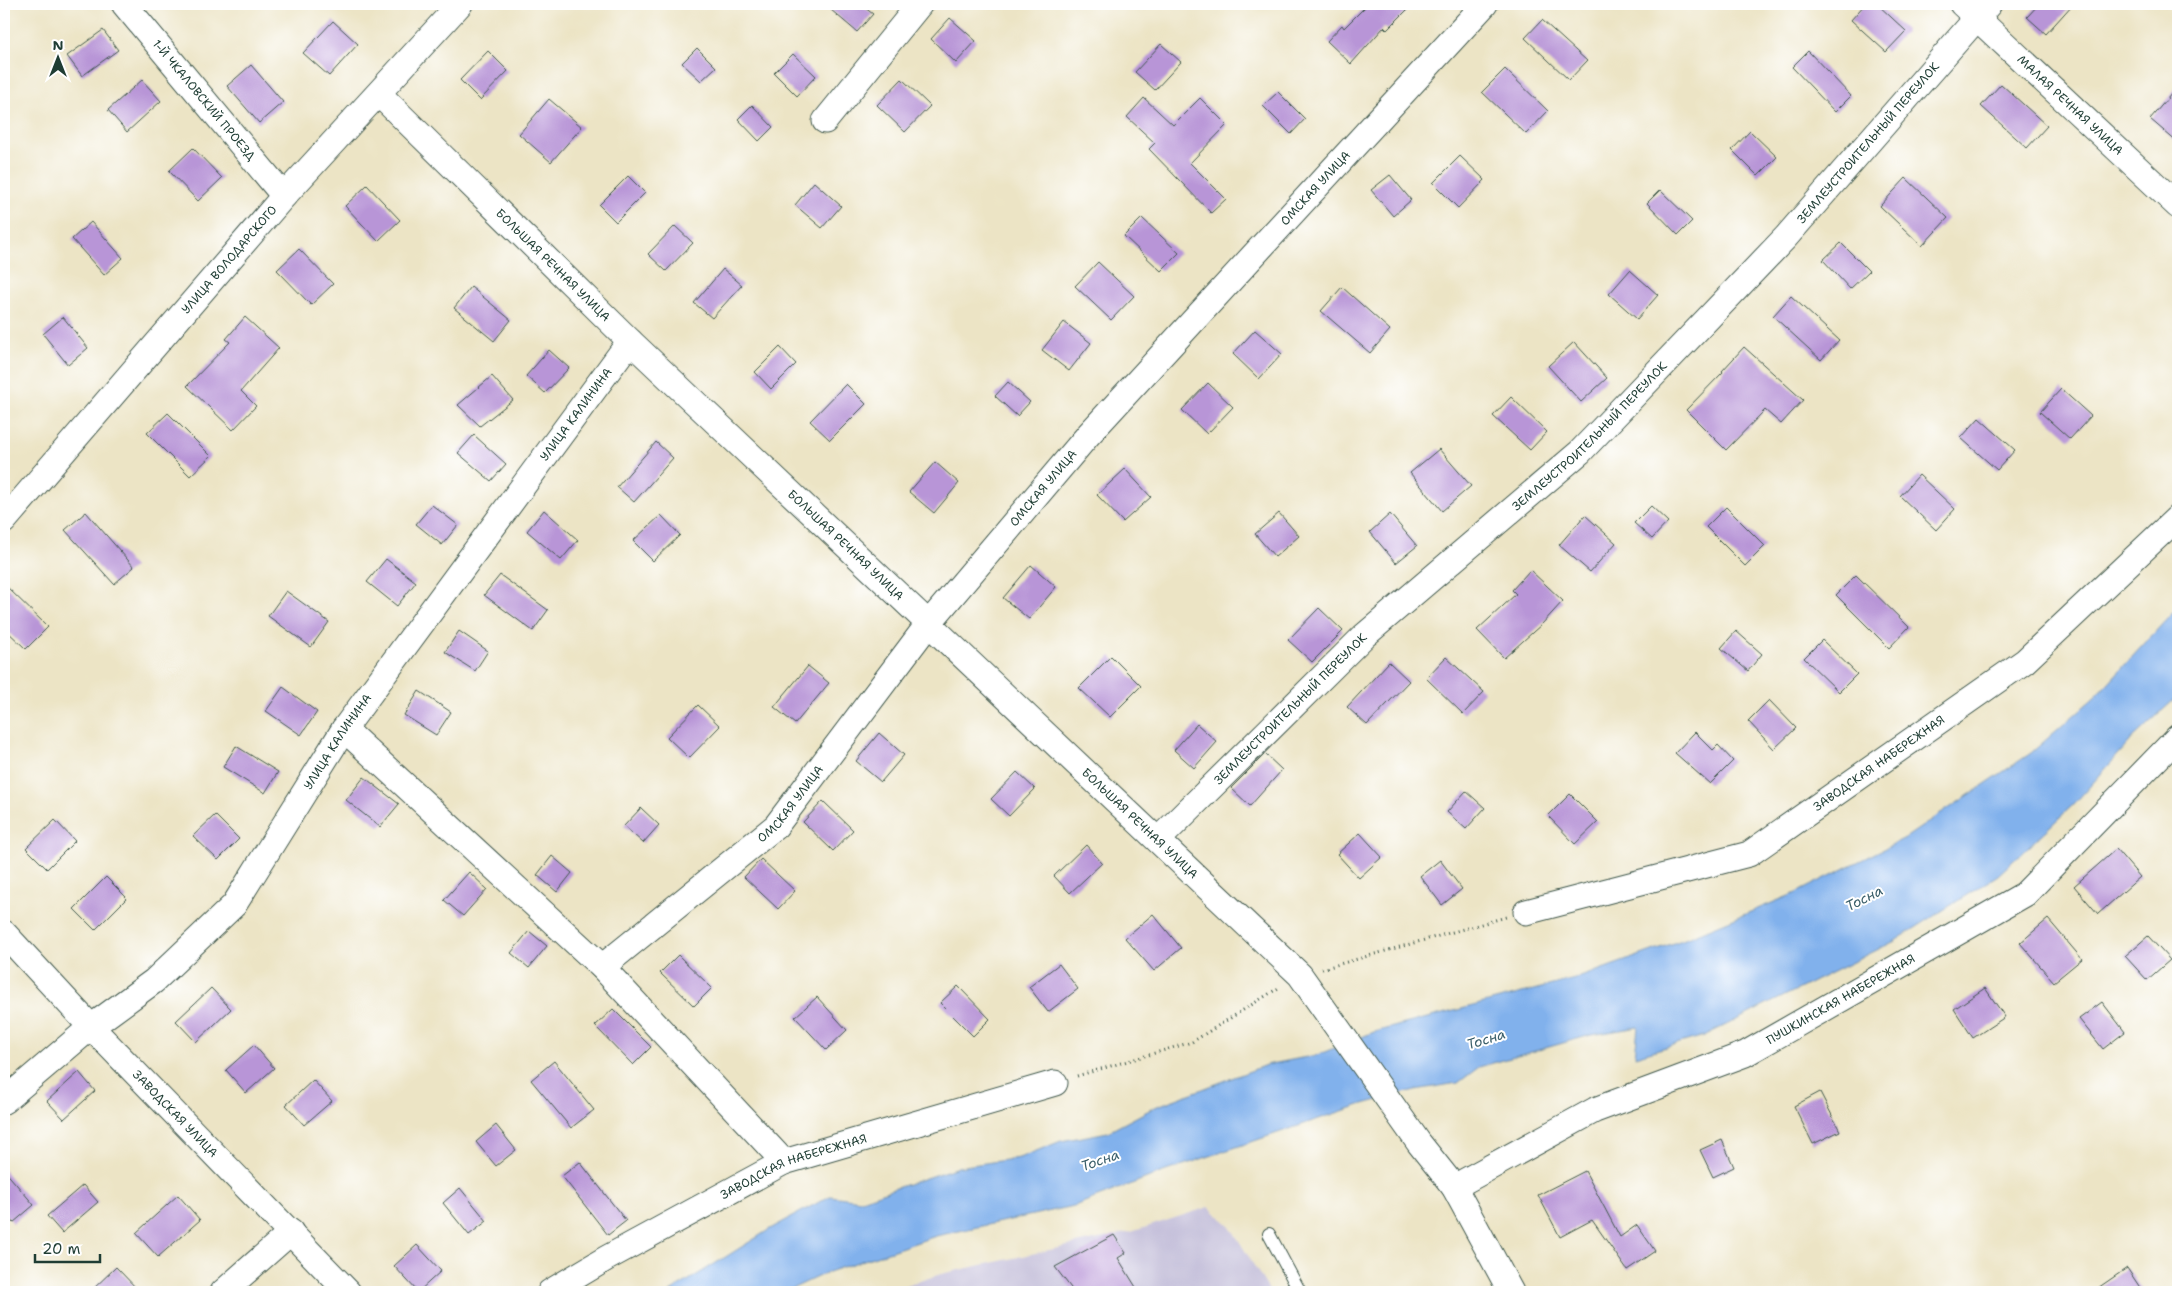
<svg xmlns="http://www.w3.org/2000/svg" width="2182" height="1296" viewBox="0 0 2182 1296" font-family="'Shantell Sans',sans-serif">
	<rect width="100%" height="100%" fill="#fff"/>
	<filter id="ink" filterUnits="userSpaceOnUse"><feTurbulence type="fractalNoise" baseFrequency=".02" numOctaves="2"/><feDisplacementMap in="SourceGraphic" scale="10" xChannelSelector="R" yChannelSelector="G"/><feConvolveMatrix kernelMatrix="1 2 1 2 8 2 1 2 1" color-interpolation-filters="sRGB"/></filter>
	<filter id="wash" filterUnits="userSpaceOnUse"><feTurbulence type="fractalNoise" baseFrequency=".0096" numOctaves="4" result="noise"/><feDisplacementMap in="SourceGraphic" scale="20" xChannelSelector="R" yChannelSelector="G"/><feGaussianBlur stdDeviation="1.12" result="paint"/><feColorMatrix in="noise" values="0 0 0 0 0 0 0 0 0 0 0 0 0 0 0 0 0 1.4 0 .05"/><feComposite in="paint" operator="in"/></filter>
	<g filter="url(#wash)">
		<rect width="100%" height="100%" fill="#ece4c5"/>
		<!-- industrial -->
		<path fill="#c5c0da" d="M1209,1207l21,19 40,66h-384l55,-18 190,-42z"/>
		<!-- water -->
		<path fill="#81b1ec" stroke="#507790" d="M2178,607v89l-44,41 -60,67 -76,71 -103,66 -191,95 -69,20 3,-29 -47,8 -112,32 -21,16 -43,7 -52,14 -203,69 -86,33 -138,30 -108,36 -43,20h-115l100,-63 60,-33 31,4 97,-33 61,-9 42,-17 47,-9 47,-25 111,-42 51,-10 57,-23 201,-53 110,-40 111,-46 109,-55 126,-85 67,-59z"/>
		<g id="blocks">
			<!-- building -->
			<path fill="#b895d7" d="M824,4h36l13,10 -16,18z
				M1368,4h45l-26,26 -3,-3 -33,37 -24,-23 15,-16 2,3z
				M1865,4h12l29,27 -20,21 -35,-32z
				M2039,4h34l-27,30 -19,-17z
				M950,18l26,23 -20,22 -25,-24z
				M1542,20l45,41 -18,19 -44,-42z
				M333,21l25,23 -29,32 -26,-23z
				M103,30l15,20 -36,26 -15,-20z
				M1161,44l20,18 -26,28 -20,-18z
				M697,48l19,19 -15,14 -19,-18z
				M488,51l20,20 -28,29 -20,-20z
				M1808,51l43,45 -16,16 -43,-45z
				M793,54l23,22 -19,20 -23,-23z
				M251,65l32,37 -24,21 -32,-37z
				M1505,69l43,42 -22,23 -44,-42z
				M902,79l28,27 -25,26 -28,-27z
				M142,80l19,21 -34,31 -19,-22z
				M2001,84l46,42 -20,22 -46,-42z
				M2178,86v57l-28,-24z
				M1278,92l27,27 -14,15 -28,-28z
				M1144,98l29,27 27,-27 27,27 -37,38 36,36 -15,14 -62,-64 6,-6 -28,-26z
				M549,99l33,28 -31,35 -32,-28z
				M752,105l21,22 -14,14 -21,-22z
				M1750,131l27,26 -19,19 -26,-26z
				M193,148l29,30 -24,23 -29,-30z
				M1460,156l25,24 -27,28 -25,-25z
				M1390,175l21,25 -18,16 -22,-26z
				M628,176l17,17 -29,29 -17,-17z
				M1906,178l42,40 -26,28 -42,-40z
				M814,182l27,24 -19,22 -27,-23z
				M367,185l33,35 -22,21 -33,-35z
				M1660,190l32,31 -14,14 -31,-32z
				M1142,218l37,35 -18,18 -37,-35z
				M91,222l32,36 -19,17 -32,-36z
				M675,226l18,17 -27,28 -18,-17z
				M1841,243l28,28 -19,18 -27,-29z
				M299,249l34,35 -22,21 -34,-35z
				M1098,262l36,34 -23,24 -36,-34z
				M723,269l19,16 -30,33 -18,-15z
				M1630,270l28,25 -21,24 -28,-25z
				M471,287l40,33 -17,21 -40,-33z
				M1342,287l48,43 -20,23 -49,-42z
				M1791,296l48,44 -18,20 -48,-44z
				M63,317l25,31 -20,17 -25,-31z
				M245,317l34,31 -38,43 15,15 -23,24 -46,-44 43,-44 -4,-3z
				M1064,322l27,21 -22,28 -27,-21z
				M1255,330l27,24 -23,25 -26,-25z
				M1574,342l33,36 -26,24 -33,-36z
				M780,347l16,17 -25,25 -16,-17z
				M1744,347l59,53 -22,24 -16,-14 -39,40 -40,-40 37,-38 -1,-1z
				M549,350l20,18 -24,25 -19,-17z
				M492,376l21,24 -33,26 -22,-21z
				M1008,382l22,20 -13,14 -22,-20z
				M1208,383l25,24 -26,27 -25,-24z
				M846,384l20,20 -36,36 -20,-19z
				M2061,389l30,27 -21,23 -30,-27z
				M1511,397l36,35 -17,18 -37,-34z
				M168,413l43,43 -21,20 -43,-43z
				M1979,418l36,32 -18,20 -36,-32z
				M474,435l32,29 -15,17 -33,-28z
				M656,442l17,16 -39,44 -17,-15z
				M1439,449l32,37 -29,25 -32,-38z
				M935,462l24,21 -25,30 -25,-21z
				M1125,469l26,28 -28,25 -26,-27z
				M1919,475l36,34 -19,21 -36,-34z
				M432,505l26,20 -16,20 -26,-21z
				M1651,506l17,16 -16,17 -18,-16z
				M1726,507l39,39 -20,20 -39,-39z
				M544,510l34,30 -17,20 -34,-29z
				M86,512l48,55 -20,17 -49,-54z
				M1279,513l20,23 -24,21 -20,-23z
				M1390,514l27,32 -21,17 -26,-31z
				M661,515l19,20 -27,26 -20,-20z
				M1585,515l31,28 -26,29 -31,-27z
				M386,559l30,23 -19,24 -30,-24z
				M1031,565l25,22 -27,32 -26,-21z
				M1530,570l33,31 -21,23 -38,34 -27,-28 39,-36 -4,-4z
				M500,575l48,35 -15,21 -49,-36z
				M1856,575l53,52 -20,21 -53,-53z
				M4,584l44,43 -22,22 -22,-21z
				M286,591l43,31 -18,25 -43,-31z
				M1319,608l24,23 -31,31 -24,-22z
				M459,631l29,20 -13,20 -30,-19z
				M1736,631l26,23 -14,17 -27,-23z
				M1822,640l35,34 -18,18 -35,-34z
				M1111,656l30,30 -31,31 -31,-29z
				M1446,657l38,35 -21,22 -37,-36z
				M1389,662l20,19 -42,44 -20,-18z
				M808,666l21,17 -34,41 -21,-17z
				M283,687l34,25 -16,23 -35,-24z
				M419,691l32,21 -15,23 -32,-20z
				M1769,700l27,28 -22,21 -26,-28z
				M698,705l22,21 -31,32 -22,-21z
				M1197,724l20,18 -23,26 -20,-18z
				M1695,732l18,18 5,-5 15,16 -23,23 -35,-31z
				M879,733l25,22 -23,27 -25,-21z
				M236,746l42,26 -13,21 -42,-26z
				M1265,754l17,16 -32,36 -19,-18z
				M1017,772l18,17 -26,27 -18,-17z
				M364,777l35,27 -19,23 -34,-27z
				M1466,791l19,17 -19,21 -19,-17z
				M1570,794l28,28 -23,22 -27,-28z
				M823,801l30,29 -20,21 -30,-29z
				M641,808l18,17 -16,18 -19,-17z
				M215,815l24,24 -21,21 -25,-24z
				M55,820l20,21 -28,28 -21,-21z
				M1360,833l22,24 -23,21 -22,-24z
				M1086,845l16,18 -32,30 -16,-17z
				M2116,849l24,28 -42,37 -24,-28z
				M552,856l20,17 -15,19 -20,-17z
				M761,859l34,32 -17,18 -34,-32z
				M1440,860l22,29 -20,16 -22,-29z
				M469,872l18,17 -24,27 -19,-16z
				M106,877l21,21 -32,32 -21,-21z
				M1153,914l28,34 -27,23 -29,-33z
				M2048,919l34,40 -28,23 -34,-39z
				M529,931l18,15 -18,22 -18,-15z
				M2148,936l22,24 -23,20 -22,-24z
				M678,955l34,33 -18,18 -34,-33z
				M1059,964l19,25 -30,23 -19,-25z
				M958,986l32,33 -17,17 -33,-33z
				M211,988l20,21 -35,33 -20,-21z
				M1985,988l20,29 -32,21 -19,-29z
				M817,997l30,33 -21,20 -31,-33z
				M2102,1002l23,30 -22,17 -24,-30z
				M613,1009l38,38 -18,18 -38,-39z
				M254,1045l20,23 -28,25 -20,-23z
				M554,1061l40,49 -23,18 -40,-48z
				M79,1072l16,19 -31,28 -17,-18z
				M313,1080l19,21 -28,24 -18,-20z
				M1820,1092l20,39 -27,13 -19,-38z
				M496,1125l20,25 -20,16 -20,-24z
				M1722,1140l12,27 -21,10 -13,-27z
				M580,1162l46,59 -18,14 -46,-59z
				M4,1170l30,35 -21,18 -9,-11z
				M1585,1171l35,66 17,-12 18,26 -28,19 -35,-50 -32,17 -22,-42z
				M83,1185l15,17 -36,31 -15,-17z
				M460,1188l27,33 -18,14 -26,-32z
				M178,1195l22,25 -42,37 -22,-24z
				M1114,1235l12,18 -8,5 21,34h-65l-19,-25z
				M417,1245l24,26 -23,21 -24,-26z
				M116,1267l24,25h-50z
				M2127,1268l16,24h-51z"/>
		</g>
	</g>
	<g filter="url(#ink)">
		<use href="#blocks" fill-opacity="0" stroke="#3e564a" stroke-width="1"/>
		<g fill="none" stroke-linecap="round" stroke-linejoin="round">
			<!-- lane casing -->
			<g stroke="#3e564a" stroke-width="14">
				<path id="lane" d="M1269,1234l31,58"/>
			</g>
			<!-- street casing -->
			<g stroke="#3e564a" stroke-width="27">
				<g id="street">
					<path id="s1" d="M124,4l160,192"/>
					<path id="s2" d="M1962,4l216,202"/>
					<path id="s3" d="M379,94l251,247 670,634 119,168 35,44 57,105"/>
					<path d="M825,121l95,-117"/>
					<path id="s4" d="M4,521l280,-325 176,-192"/>
					<path d="M344,729l258,238 182,195"/>
					<path id="s5" d="M1159,839l205,-203 216,-184 206,-215 203,-233"/>
					<path id="s6" d="M1526,912l223,-58 276,-193 153,-144"/>
					<path id="s7" d="M4,933l87,94 257,265"/>
					<path id="s8" d="M602,967l174,-141 153,-203 160,-189 396,-430"/>
					<path id="s9" d="M4,1101l87,-74 63,-46 80,-76 110,-176 286,-388"/>
					<path id="s10" d="M1454,1187l141,-77 150,-56 280,-160 153,-157"/>
					<path d="M223,1292l68,-60"/>
					<path id="s11" d="M550,1292l57,-34 177,-96 271,-79"/>
				</g>
			</g>
			<!-- path -->
			<path stroke="#3e564a" stroke-width="3" stroke-dasharray="1 4" stroke-linecap="butt" d="M1322,969l184,-52
				M1077,1076l115,-34 88,-55"/>
			<!-- lane -->
			<use href="#lane" stroke="#fff" stroke-width="12"/>
			<!-- street -->
			<use href="#street" stroke="#fff" stroke-width="25"/>
		</g>
	</g>
	<g text-anchor="middle" stroke-width="4" stroke-linejoin="round" paint-order="stroke">
		<!-- street labels -->
		<g font-size="12" fill="#1f3d34" stroke="#fff">
			<text dy="4" stroke="none"><textPath href="#s1" startOffset="125">1-Й ЧКАЛОВСКИЙ ПРОЕЗД</textPath></text>
			<text dy="4" stroke="none"><textPath href="#s2" startOffset="148">МАЛАЯ РЕЧНАЯ УЛИЦА</textPath></text>
			<text dy="4" stroke="none"><textPath href="#s5" startOffset="995">ЗЕМЛЕУСТРОИТЕЛЬНЫЙ ПЕРЕУЛОК</textPath></text>
			<text dy="4" stroke="none"><textPath href="#s8" startOffset="1060">ОМСКАЯ УЛИЦА</textPath></text>
			<text dy="4" stroke="none"><textPath href="#s4" startOffset="345">УЛИЦА ВОЛОДАРСКОГО</textPath></text>
			<text dy="4" stroke="none"><textPath href="#s3" startOffset="244">БОЛЬШАЯ РЕЧНАЯ УЛИЦА</textPath></text>
			<text dy="4" stroke="none"><textPath href="#s9" startOffset="901">УЛИЦА КАЛИНИНА</textPath></text>
			<text dy="4" stroke="none"><textPath href="#s5" startOffset="590">ЗЕМЛЕУСТРОИТЕЛЬНЫЙ ПЕРЕУЛОК</textPath></text>
			<text dy="4" stroke="none"><textPath href="#s8" startOffset="655">ОМСКАЯ УЛИЦА</textPath></text>
			<text dy="4" stroke="none"><textPath href="#s3" startOffset="649">БОЛЬШАЯ РЕЧНАЯ УЛИЦА</textPath></text>
			<text dy="4" stroke="none"><textPath href="#s5" startOffset="185">ЗЕМЛЕУСТРОИТЕЛЬНЫЙ ПЕРЕУЛОК</textPath></text>
			<text dy="4" stroke="none"><textPath href="#s9" startOffset="496">УЛИЦА КАЛИНИНА</textPath></text>
			<text dy="4" stroke="none"><textPath href="#s6" startOffset="389">ЗАВОДСКАЯ НАБЕРЕЖНАЯ</textPath></text>
			<text dy="4" stroke="none"><textPath href="#s8" startOffset="250">ОМСКАЯ УЛИЦА</textPath></text>
			<text dy="4" stroke="none"><textPath href="#s3" startOffset="1054">БОЛЬШАЯ РЕЧНАЯ УЛИЦА</textPath></text>
			<text dy="4" stroke="none"><textPath href="#s10" startOffset="431">ПУШКИНСКАЯ НАБЕРЕЖНАЯ</textPath></text>
			<text dy="4" stroke="none"><textPath href="#s7" startOffset="249">ЗАВОДСКАЯ УЛИЦА</textPath></text>
			<text dy="4" stroke="none"><textPath href="#s11" startOffset="275">ЗАВОДСКАЯ НАБЕРЕЖНАЯ</textPath></text>
		</g>
		<!-- water labels -->
		<g font-size="14" font-style="italic" fill="#3c606b" stroke="#fff">
			<text transform="translate(1864 898) rotate(-27)" y="5">Тосна</text>
			<text transform="translate(1486 1039) rotate(-17)" y="5">Тосна</text>
			<text transform="translate(1100 1160) rotate(-19)" y="5">Тосна</text>
		</g>
	</g>
	<!-- margin -->
	<rect width="2182" height="1296" fill="none" stroke="#fff" stroke-width="20"/>
	<!-- north arrow -->
	<g transform="translate(58 58)" stroke="#ffffff" stroke-width="4" paint-order="stroke">
	<path d="M0-4L9 19L0 12L-9 19Z" fill="#1f3d34"/>
	<text y="-8" font-size="14" font-weight="bold" text-anchor="middle" fill="#1f3d34">N</text>
	</g>
	<!-- scale -->
	<path d="M35 1254v8h65v-8" fill="none" stroke="#1f3d34" stroke-width="2.5"/>
	<text x="42" y="1254" font-size="15" fill="#1f3d34" stroke="#ffffff" stroke-width="4" paint-order="stroke">20 m</text>
</svg>
